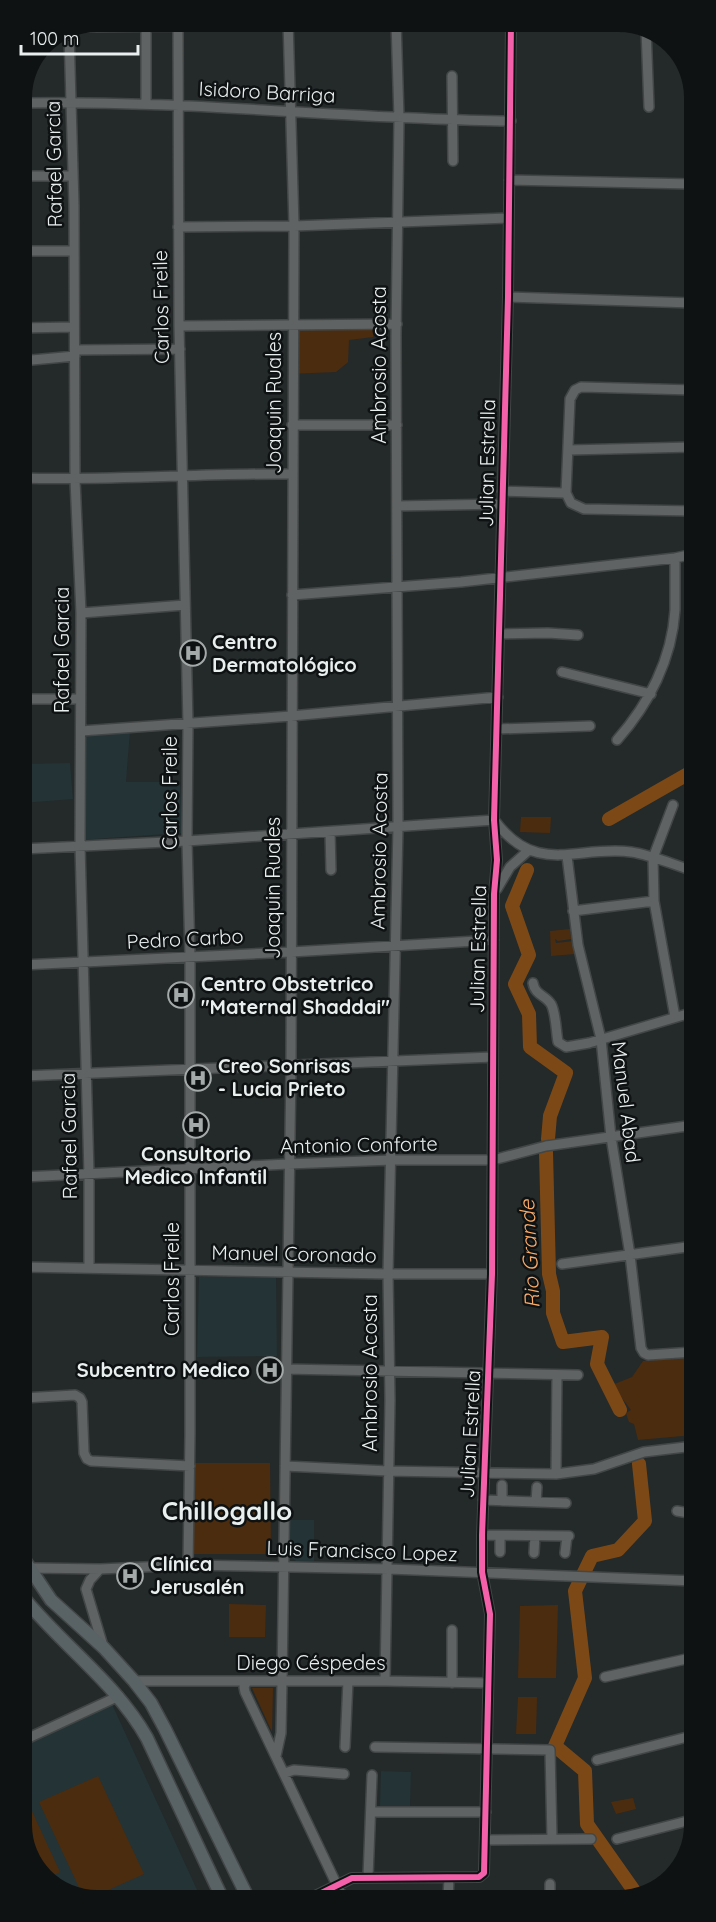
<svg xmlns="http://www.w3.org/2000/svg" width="716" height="1922" viewBox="0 0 716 1922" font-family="Quicksand,sans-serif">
	<rect width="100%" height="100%" fill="#24292a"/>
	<!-- built -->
	<path fill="#243335" d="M130,731l-4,51h54l2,51 -103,7v-106z
		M70,763l3,36 -51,4v-39z
		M199,1277h77l1,79 -80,1z
		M290,1520h24v41l-17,1 -8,-8z
		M111,1702l87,190 -18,8 -88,1 -42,-16 -26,-40v-104z
		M381,1771l30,1 -1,34h-30z"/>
	<!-- green -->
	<path fill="#4c2c0e" d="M373,327v10l-24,3 -1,22 -12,10 -47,2v-43z
		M521,817h30l-1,16 -30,-1z
		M570,929l1,10 -13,2 -3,-2 1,4 18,-2 1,13 -24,2 -1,-25z
		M694,1357v78l-56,5 -4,-16 -5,-2 -3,-9 5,-3 -19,-25 20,-8 11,-16z
		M191,1463h79l1,91h-79z
		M229,1604l37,1 -1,32h-36z
		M558,1605l-2,73h-38l2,-72z
		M252,1688h21l-1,44z
		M518,1697h19l-1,37h-20z
		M98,1776l46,98 -56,25 -4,-1 -45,-96z
		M24,1794l36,78 -14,7 -22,-34z
		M633,1798l3,11 -20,5 -5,-12z"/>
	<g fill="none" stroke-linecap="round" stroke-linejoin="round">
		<!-- river -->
		<path stroke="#7c4916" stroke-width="14" d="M609,819l84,-48
			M527,870l-15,36 17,49 -14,29 14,30 1,33 36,26 -16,43 -2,23
			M546,1152l3,122 4,17v22l10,29 39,-5 -5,27 23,46
			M637,1898v-3l-50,-71 -2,-53 -30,-25 30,-68 -10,-87 17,-35 26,-6 27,-29 -6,-57"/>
		<!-- minor casing -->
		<g stroke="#424646" stroke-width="12">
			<path id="minor" d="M178,21l1,305 9,398 -1,117 3,115v478l-2,131
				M81,27l96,-1
				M646,29l3,78
				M69,33l5,173 1,274 6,133 -1,233 9,328v93
				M452,76l1,85
				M21,103c164,-3 326,16 490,18
				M146,103v-77
				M21,176h52
				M509,180l183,4
				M178,227l116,-1 214,-8
				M21,251h53
				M508,297l185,6
				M179,326l218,-2
				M21,328l53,-1
				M75,350l105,-1
				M22,358l10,2 43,-4
				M292,425h105
				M569,450l124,-3
				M22,478c90,3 180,-5 270,-4
				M502,491l64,2 5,10 13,6 109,2
				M566,493l4,-94 5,-9 6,-3 112,3
				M397,506l105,-2
				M22,548h2
				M292,595l169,-13 214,-24 18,-4
				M81,613l104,-8
				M499,634l49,-1 30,2
				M562,672l89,22
				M22,699h57
				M497,729l93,-3
				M81,731l210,-15 207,-19
				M617,740c32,-36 55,-81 58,-130 0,-17 0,-35 0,-52
				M673,805l-20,53 1,43 21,116
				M495,821c42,56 82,24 136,31 21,3 43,13 63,19
				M330,832l1,38
				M22,849l165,-8 307,-21
				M567,856l11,89 23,94 10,98 19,118 11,93 3,5 4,2 46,-3
				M497,889l13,-22 19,-17
				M573,911l81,-10
				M22,965l269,-13 203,-12
				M533,983c2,12 12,12 18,21 5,9 5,27 7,38l8,5 23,-4 105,-31
				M23,1076l470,-19
				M23,1177l265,-13 104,-4h101l53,-14 148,-21
				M562,1264l132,-18
				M23,1267l365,7h104
				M285,1369l293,6
				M23,1398l52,-3 5,3 2,4 2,51 3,6 4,2 99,5
				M285,1466l103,5 168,3 38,-5 50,-17 50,-6
				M556,1474l1,-99
				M502,1485v16
				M483,1500l83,3
				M536,1502l1,-15
				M677,1511l18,3
				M482,1535l87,1
				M500,1536v16
				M534,1553l1,-17
				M565,1553l2,-17
				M100,1569l-10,11 -4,9 17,57
				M23,1571l11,-3 66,1 88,-4 201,4 306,12
				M605,1677l90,-20
				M134,1681h251l103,2
				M247,1681l-3,6 1,5 99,208
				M385,1681l5,-281 -2,-126 10,-447 -2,-491 3,-218 -3,-97
				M452,1683v-53
				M24,1740l95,-44
				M345,1747l3,-66
				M375,1747l175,3 2,89
				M276,1756l5,-23 1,-52 9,-614 3,-841 -6,-205
				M597,1760l98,-25
				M285,1773l9,-3 50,4
				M372,1812h114
				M617,1839l78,-20
				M486,1840l105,-1
				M368,1877l4,-102
				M550,1884v15
				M448,1899l1,-21
				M307,1900l45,-22 127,-1 5,-4 6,-259 -8,-42v-37l10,-261 2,-380 3,-34 -3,-40 14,-523 3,-276"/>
		</g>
		<!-- major casing -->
		<g stroke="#424646" stroke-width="15">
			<path id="major" d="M23,1558l28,42 53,48 30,33 17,22 14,26 84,171
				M23,1597c40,49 93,86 124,141l76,162"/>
		</g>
		<!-- minor -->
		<use href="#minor" stroke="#606363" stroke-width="9"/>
		<!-- major -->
		<use href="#major" stroke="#596264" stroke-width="12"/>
		<!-- cycleway casing -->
		<g stroke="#0f1213" stroke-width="10">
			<path id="cycleway" d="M307,1900l45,-22 127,-1 5,-4 6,-259 -8,-42v-37l10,-261 2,-380 3,-34 -3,-40 14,-523 3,-276"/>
		</g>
		<!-- cycleway -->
		<use href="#cycleway" stroke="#f560ab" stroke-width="6"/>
	</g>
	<!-- icons -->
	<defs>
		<g id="hospital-ring" transform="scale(1.35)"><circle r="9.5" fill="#0f1213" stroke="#a4a9aa" stroke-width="1.5"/><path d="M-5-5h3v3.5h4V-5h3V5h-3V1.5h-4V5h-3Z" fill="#a4a9aa"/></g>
	</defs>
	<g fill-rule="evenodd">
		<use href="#hospital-ring" x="193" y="653"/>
		<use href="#hospital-ring" x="181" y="995"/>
		<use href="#hospital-ring" x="198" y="1078"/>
		<use href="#hospital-ring" x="196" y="1125"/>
		<use href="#hospital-ring" x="270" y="1370"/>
		<use href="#hospital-ring" x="130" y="1576"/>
	</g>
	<g text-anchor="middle" stroke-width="5" stroke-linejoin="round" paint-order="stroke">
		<!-- street labels -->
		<g font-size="20" fill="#e9eeef" stroke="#0f1213">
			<text transform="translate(267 92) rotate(3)" y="7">Isidoro Barriga</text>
			<text transform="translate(54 164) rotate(-91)" y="7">Rafael Garcia</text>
			<text transform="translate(161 307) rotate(-91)" y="7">Carlos Freile</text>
			<text transform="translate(379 365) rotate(-90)" y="7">Ambrosio Acosta</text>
			<text transform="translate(274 403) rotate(-90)" y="7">Joaquin Ruales</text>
			<text transform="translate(487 463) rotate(-89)" y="7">Julian Estrella</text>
			<text transform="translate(62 650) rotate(-90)" y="7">Rafael Garcia</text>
			<text transform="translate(170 793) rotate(-90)" y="7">Carlos Freile</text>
			<text transform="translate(379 851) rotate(-89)" y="7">Ambrosio Acosta</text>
			<text transform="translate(273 888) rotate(-90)" y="7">Joaquin Ruales</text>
			<text transform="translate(185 939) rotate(-3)" y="7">Pedro Carbo</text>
			<text transform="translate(478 949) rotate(-89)" y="7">Julian Estrella</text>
			<text transform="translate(626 1102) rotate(83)" y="7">Manuel Abad</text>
			<text transform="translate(69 1136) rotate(-91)" y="7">Rafael Garcia</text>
			<text transform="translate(359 1145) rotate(-1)" y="7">Antonio Conforte</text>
			<text transform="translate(294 1254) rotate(1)" y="7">Manuel Coronado</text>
			<text transform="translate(172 1279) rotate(-90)" y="7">Carlos Freile</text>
			<text transform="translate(370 1373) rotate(-90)" y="7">Ambrosio Acosta</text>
			<text transform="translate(470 1434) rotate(-87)" y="7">Julian Estrella</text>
			<text transform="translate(362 1551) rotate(2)" y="7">Luis Francisco Lopez</text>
			<text x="311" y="1670">Diego Céspedes</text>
		</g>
		<!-- poi labels -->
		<g font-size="20" font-weight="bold" fill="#e9eeef" stroke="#0f1213" text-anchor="start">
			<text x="212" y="649">Centro<tspan x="212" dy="23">Dermatológico</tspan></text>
			<text x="201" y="991">Centro Obstetrico<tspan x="201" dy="23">"Maternal Shaddai"</tspan></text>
			<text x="218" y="1073">Creo Sonrisas<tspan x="218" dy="23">- Lucia Prieto</tspan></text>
			<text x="196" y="1161" text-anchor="middle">Consultorio<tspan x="196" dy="23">Medico Infantil</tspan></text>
			<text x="250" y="1377" text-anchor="end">Subcentro Medico</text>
			<text x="150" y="1571">Clínica<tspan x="150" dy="23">Jerusalén</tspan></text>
		</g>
		<!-- water labels -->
		<g font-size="21" font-style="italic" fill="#fbab68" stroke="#0f1213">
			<text transform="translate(530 1254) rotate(-93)" y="7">Rio Grande</text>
		</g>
		<!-- district labels -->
		<g font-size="26" font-weight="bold" fill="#e9eeef" stroke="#0f1213">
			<text x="227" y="1520">Chillogallo</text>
		</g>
	</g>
	<!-- crop -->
	<path d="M0 0H716V1922H0ZM97 32H619A65 65 0 0 1 684 97V1825A65 65 0 0 1 619 1890H97A65 65 0 0 1 32 1825V97A65 65 0 0 1 97 32Z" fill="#0f1213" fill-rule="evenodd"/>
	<!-- scale -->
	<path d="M21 45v9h117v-9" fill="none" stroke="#e9eeef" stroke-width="3"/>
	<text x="30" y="45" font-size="18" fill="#e9eeef" stroke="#0f1213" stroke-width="4.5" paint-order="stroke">100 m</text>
</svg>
